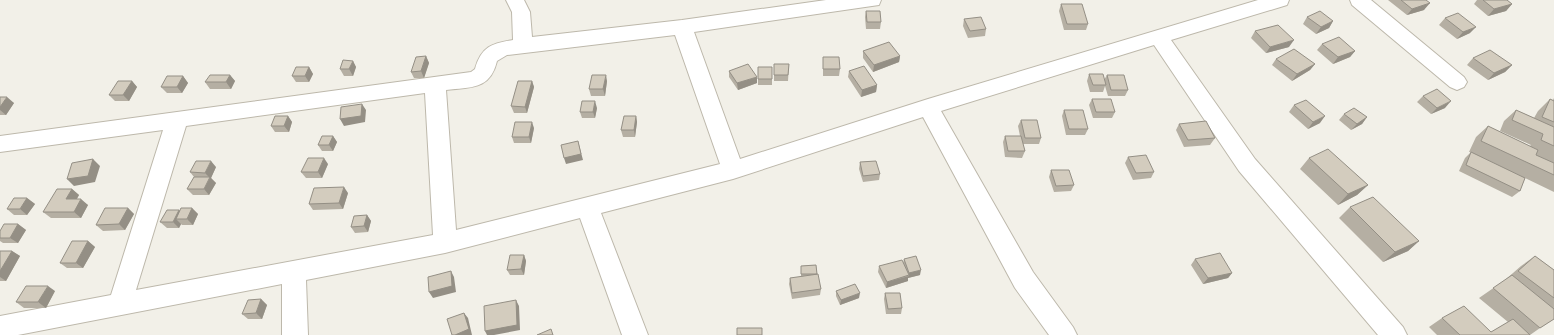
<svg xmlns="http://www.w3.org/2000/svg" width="1554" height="335" viewBox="0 0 1554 335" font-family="Figtree,sans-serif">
	<rect width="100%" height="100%" fill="#f2f0e8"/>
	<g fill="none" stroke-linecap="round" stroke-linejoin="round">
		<!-- minor casing -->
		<g stroke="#bdb8ab" stroke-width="2">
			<path id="minor" d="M506,0h18l6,12 2,25 150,-17 144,-20h55l-2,5 -7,1 -178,26 46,127 188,-60 330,-99h31l-2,5 -116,35 84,119 148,168 4,8h-29l-139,-164 -85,-126 -213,66 92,161 40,55 4,8h-28l-34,-47 -92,-171 -190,62 -132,34 47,122h-26l-42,-117 -135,35 -139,27 2,55h-26v-51l-264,51h-18v-19l111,-21 52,-165 -163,22v-16l471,-64 4,-3c6,-22 17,-26 38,-29l-1,-28zM675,35l45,129 -264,66 -10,-140c25,-3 44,0 51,-29l10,-6zM425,93l8,142 -297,55 50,-164z
				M1350,0h21l93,77 3,5 -3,5 -7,3 -7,-3 -98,-82z"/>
		</g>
		<!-- minor -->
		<use href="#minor" fill="#fff" fill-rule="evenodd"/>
	</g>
	<!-- wall -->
	<path fill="#b5afa3" d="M1388,0h38l-2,10 -17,5z
		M1477,0h30l5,4 -6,7 -18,5 -14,-12z
		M1061,4l27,20 -2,6h-22l-5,-19z
		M866,11l15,11 -1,7h-14l-1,-12z
		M1307,17l26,4 -4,7 -13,6 -13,-10z
		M1445,18l25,15 -13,6 -18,-14z
		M964,19l22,10 -1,7 -17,2 -5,-12z
		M1255,31l34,16 -23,6 -15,-15z
		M1322,44l33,7 -5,6 -17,7 -16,-14z
		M863,51l37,5 -1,6 -26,10 -10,-14z
		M426,56l3,7 -5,15h-10l-3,-6z
		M823,57l17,12 -1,7h-16z
		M1473,58l39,7 -7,7 -17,8 -21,-15z
		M1276,59l39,5 -5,6 -18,11 -20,-16z
		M353,61l3,6 -3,9h-9l-4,-7z
		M774,64h15l-1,17h-14z
		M309,67l4,7 -4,8h-13l-4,-6z
		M758,67h14v18h-14z
		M729,71l28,12 -19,7 -9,-13z
		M849,71l28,14 -1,7 -15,5 -13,-20z
		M1089,74l15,6 3,-5 21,15 -3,6h-17l-3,-10 -2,6h-13l-3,-11z
		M230,75l5,6 -4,8h-21l-5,-7z
		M183,76l5,7 -6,10h-15l-6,-6z
		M132,81l5,6 -8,14h-14l-6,-6z
		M532,81l2,6 -7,26h-13l-3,-7z
		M607,81l-2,15h-14l-2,-7z
		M1423,96l22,12 -14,6 -14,-12z
		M0,97l14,6 -8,12h-6z
		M1554,98v94l-29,-14 -5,13 -8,6 -53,-26 6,-13 6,-6h-2l7,-15 12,-11 42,20 1,-1 -31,-14 4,-10 12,-11 18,8 4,-7 12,-12 3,1z
		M1092,99l23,13 -3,6h-19l-4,-13z
		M1294,105l26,18 -12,6 -19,-17z
		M597,108l-2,10h-13l-2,-6z
		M1064,110l24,19 -3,6h-19l-4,-19z
		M1344,114l23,3 -5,7 -11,6 -12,-10z
		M288,116l4,6 -3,10h-14l-4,-6z
		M636,116l1,6 -2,15h-12l-2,-7z
		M1021,120l20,18 -2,6h-16l2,7 -3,7 -17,-1 -2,-15 2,-6h15l-2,-10z
		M1179,124l36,14 -5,7 -26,2 -8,-17z
		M534,128l-3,15h-17l-2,-6z
		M333,136l4,6 -4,9h-11l-4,-6z
		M1128,157l26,15 -3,6 -18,2 -8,-17z
		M1309,158l59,27 -11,10 -19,10 -38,-36z
		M860,162l20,12 -1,6 -16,2 -4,-13z
		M328,164l-6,14h-16l-5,-6z
		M216,167l-5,11 5,5 -7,12h-16l-6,-6 7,-12 -4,-5z
		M1051,170l23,15 -3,6 -17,1 -5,-15z
		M72,189l7,6 -2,4 11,6 -7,13h-30l-8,-6z
		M348,193l-5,16 -30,1 -4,-6z
		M27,198l8,6 -8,11h-13l-7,-6z
		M1350,207l69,34 -11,10 -25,11 -44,-44z
		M128,208l6,6 -9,16 -22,1 -7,-6z
		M192,208l6,6 -5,11h-11l-1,-1 -2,4h-12l-7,-6 19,-12 1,1z
		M367,215l4,6 -3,11 -13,1 -4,-6z
		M18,224l8,6 -8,13h-15l-3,-2v-10z
		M88,241l7,6 -12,21h-16l-7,-5z
		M0,251h12l8,5 -14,25h-6z
		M524,255l2,6 -2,14h-14l-3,-5z
		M1535,256l19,14v-1v50l-14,9 -10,7h-93l-8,-8 13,-9 49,14 17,-10 -29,-24 26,-18 16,-14z
		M904,259l16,16 -12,3v3l-22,7 -8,-16 1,-6 24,-3z
		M1195,259l37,14 -4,5 -25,6 -12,-19z
		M816,265l1,10 4,14 -1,6 -28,4 -3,-15 1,-6 11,-1v-11z
		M55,291l-9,17h-22l-8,-6z
		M836,291l23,7 -19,7 -4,-9z
		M885,293l17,15 -1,6h-15l-2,-15z
		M261,299l6,6 -5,14h-14l-6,-5z"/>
	<!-- shaded-wall -->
	<path fill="#948f85" d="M1430,3l-6,7 -17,5 5,-6z
		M1512,4l-6,7 -18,5 6,-7z
		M1333,21l-4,7 -13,6 5,-7z
		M1476,27l-6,6 -13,6 6,-7z
		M1294,40l-5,7 -23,6 4,-6z
		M1355,51l-5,6 -17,7 5,-7z
		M426,56l3,7 -5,15 -3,-7z
		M900,56l-1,6 -26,10 1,-7z
		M353,61l3,6 -3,9 -4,-7z
		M1315,64l-5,6 -18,11 5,-7z
		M1512,65l-7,7 -17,8 6,-7z
		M309,67l4,7 -4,8 -4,-6z
		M230,75l5,6 -4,8 -5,-7z
		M606,75l1,6 -2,15 -2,-7z
		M183,76l5,7 -6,10 -5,-6z
		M757,77v6l-19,7 -1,-7z
		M132,81l5,6 -8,14 -6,-6z
		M532,81l2,6 -7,26 -2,-6z
		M877,85l-1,7 -15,5 1,-7z
		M7,97l7,6 -8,12 -6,-5v-3z
		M595,101l2,7 -2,10 -2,-6z
		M1451,101l-6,7 -14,6 6,-6z
		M362,104l4,6 -1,12 -21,4 -4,-7z
		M288,116l4,6 -3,10 -5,-6z
		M636,116l1,6 -2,15 -1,-7z
		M1325,116l-5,7 -12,6 5,-7z
		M1367,117l-5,7 -11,6 6,-6z
		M532,122l2,6 -3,15 -2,-6z
		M333,136l4,6 -4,9 -4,-6z
		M578,141l5,19 -17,4 -2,-6z
		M324,158l4,6 -6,14 -4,-6z
		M93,159l7,7 -5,16 -21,4 -7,-7z
		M211,161l5,6 -5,11 5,5 -7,12 -5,-6 6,-11 -5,-5z
		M1368,185l-11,10 -19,10 10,-11z
		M344,187l4,6 -5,16 -4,-6z
		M72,189l7,6 -6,10 -7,-6z
		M27,198l8,6 -8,11 -7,-6z
		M81,199l7,6 -7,13 -7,-6z
		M128,208l6,6 -9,16 -6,-6z
		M192,208l6,6 -5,11 -6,-6z
		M179,210l6,6 -9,3 5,5 -2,4 -6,-6z
		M367,215l4,6 -3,11 -4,-6z
		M18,224l8,6 -8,13 -8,-5z
		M88,241l7,6 -12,21 -7,-5z
		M1419,241l-11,10 -25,11 12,-10z
		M12,251l8,5 -14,25 -6,-4v-6z
		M524,255l2,6 -2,14 -3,-6z
		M921,270l-1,5 -12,3v3l-22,7 1,-6 22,-6v-3z
		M451,271l3,6 2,15 -23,6 -4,-6z
		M1232,273l-4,5 -25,6 5,-6z
		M48,286l7,5 -9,17 -8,-6z
		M860,293l-1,5 -19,7 1,-5z
		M261,299l6,6 -5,14 -6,-6z
		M516,300l3,6 1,24 -26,5h-7l-2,-4z
		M464,313l4,5 4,17h-17z"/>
	<!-- building -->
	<path fill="#d3ccbe" stroke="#948f85" d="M1401,0h25l4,3 -18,6z
		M1483,0h24l5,4 -18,5z
		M1061,4h21l6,20h-21z
		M866,11h14l1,11h-14z
		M1320,11l13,10 -12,6 -14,-10z
		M1458,13l18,14 -13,5 -18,-14z
		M981,17l5,12 -16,2 -6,-12z
		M1278,25l16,15 -24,7 -15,-16z
		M1339,37l16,14 -17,6 -16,-13z
		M889,42l11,14 -26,9 -11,-14z
		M1294,49l21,15 -18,10 -21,-15z
		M1490,50l22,15 -18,8 -21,-15z
		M426,56l-5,15 -10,1 5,-15z
		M823,57h16l1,12h-17z
		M343,60l10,1 -4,8h-9z
		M748,64l9,13 -20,6 -8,-12z
		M774,64h15l-1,11h-14z
		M864,66l13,19 -15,5 -13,-19z
		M296,67h13l-4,9h-13z
		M758,67h14v12h-14z
		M1089,74h14l3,11h-13z
		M210,75h20l-4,7h-21z
		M592,75h14l-3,14h-14z
		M1107,75h17l4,15h-17z
		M167,76h16l-6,11h-16z
		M118,81h14l-9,14h-14z
		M518,81h14l-7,26 -14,-1z
		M1437,89l14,12 -14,7 -14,-12z
		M0,97h7l-7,10z
		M1092,99h19l4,13h-19z
		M1550,99l4,2v21l-12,-5z
		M1306,100l19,16 -12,6 -19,-17z
		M582,101h13l-2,11h-13z
		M362,104l-1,12 -21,3 1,-12z
		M1354,108l13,9 -10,7 -13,-10z
		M1064,110h19l5,19h-19z
		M1516,110l38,17v19l-13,-6 2,-6 -31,-14z
		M275,116h13l-4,10h-13z
		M624,116h12l-2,14h-13z
		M1021,120h16l4,18h-16z
		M1206,121l9,17 -27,2 -9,-16z
		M515,122h17l-3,15h-17z
		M1488,126l50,24 -2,5 18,8v12l-73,-34z
		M322,136h11l-4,9h-11z
		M1005,136h16l4,15h-17z
		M578,141l3,13 -17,4 -3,-13z
		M1328,149l40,36 -20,9 -39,-36z
		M1471,152l54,26 -5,13 -54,-26z
		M1146,155l8,17 -18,1 -8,-16z
		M308,158h16l-6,14h-17z
		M93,159l-5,17 -21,3 5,-16z
		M196,161h15l-6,12 -15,-1z
		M876,161l4,13 -17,2 -3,-14z
		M1051,170h18l5,15 -18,1z
		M194,177h16l-6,12h-17z
		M344,187l-5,16 -30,1 5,-16z
		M57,189h15l-6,10h15l-7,13h-31z
		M1373,197l46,44 -24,11 -45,-45z
		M14,198h13l-7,11h-13z
		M105,208h23l-9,16 -23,1z
		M181,208h11l-5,11h-11z
		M167,210h12l-6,12h-13z
		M367,215l-3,11 -13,1 3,-11z
		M4,224h14l-8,14h-10v-7z
		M72,241h16l-12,22h-16z
		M0,251h12l-12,20z
		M1220,253l12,20 -24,5 -13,-19z
		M510,255h14l-3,14 -14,1z
		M916,256l5,14 -12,3 -5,-14z
		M1535,256l19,14v28l-36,-27z
		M902,260l7,15 -22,7 -8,-16z
		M816,265l1,9h-16v-8z
		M451,271l1,15 -23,6 -1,-15z
		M818,274l3,15 -29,4 -2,-15z
		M1512,275l42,34v10l-14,9 -47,-40z
		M855,284l5,9 -19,7 -5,-9z
		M26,286h22l-10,16h-22z
		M885,293h15l2,15 -14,1z
		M261,299l-5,14 -14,1 6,-14z
		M516,300l1,25 -32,6 -1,-25z
		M1464,306l27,26 22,-13 17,16h-70l-18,-17z
		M464,313l5,16 -14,6h-3l-5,-16z
		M737,328h25v7h-25z
		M551,329l2,6h-16z"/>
</svg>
